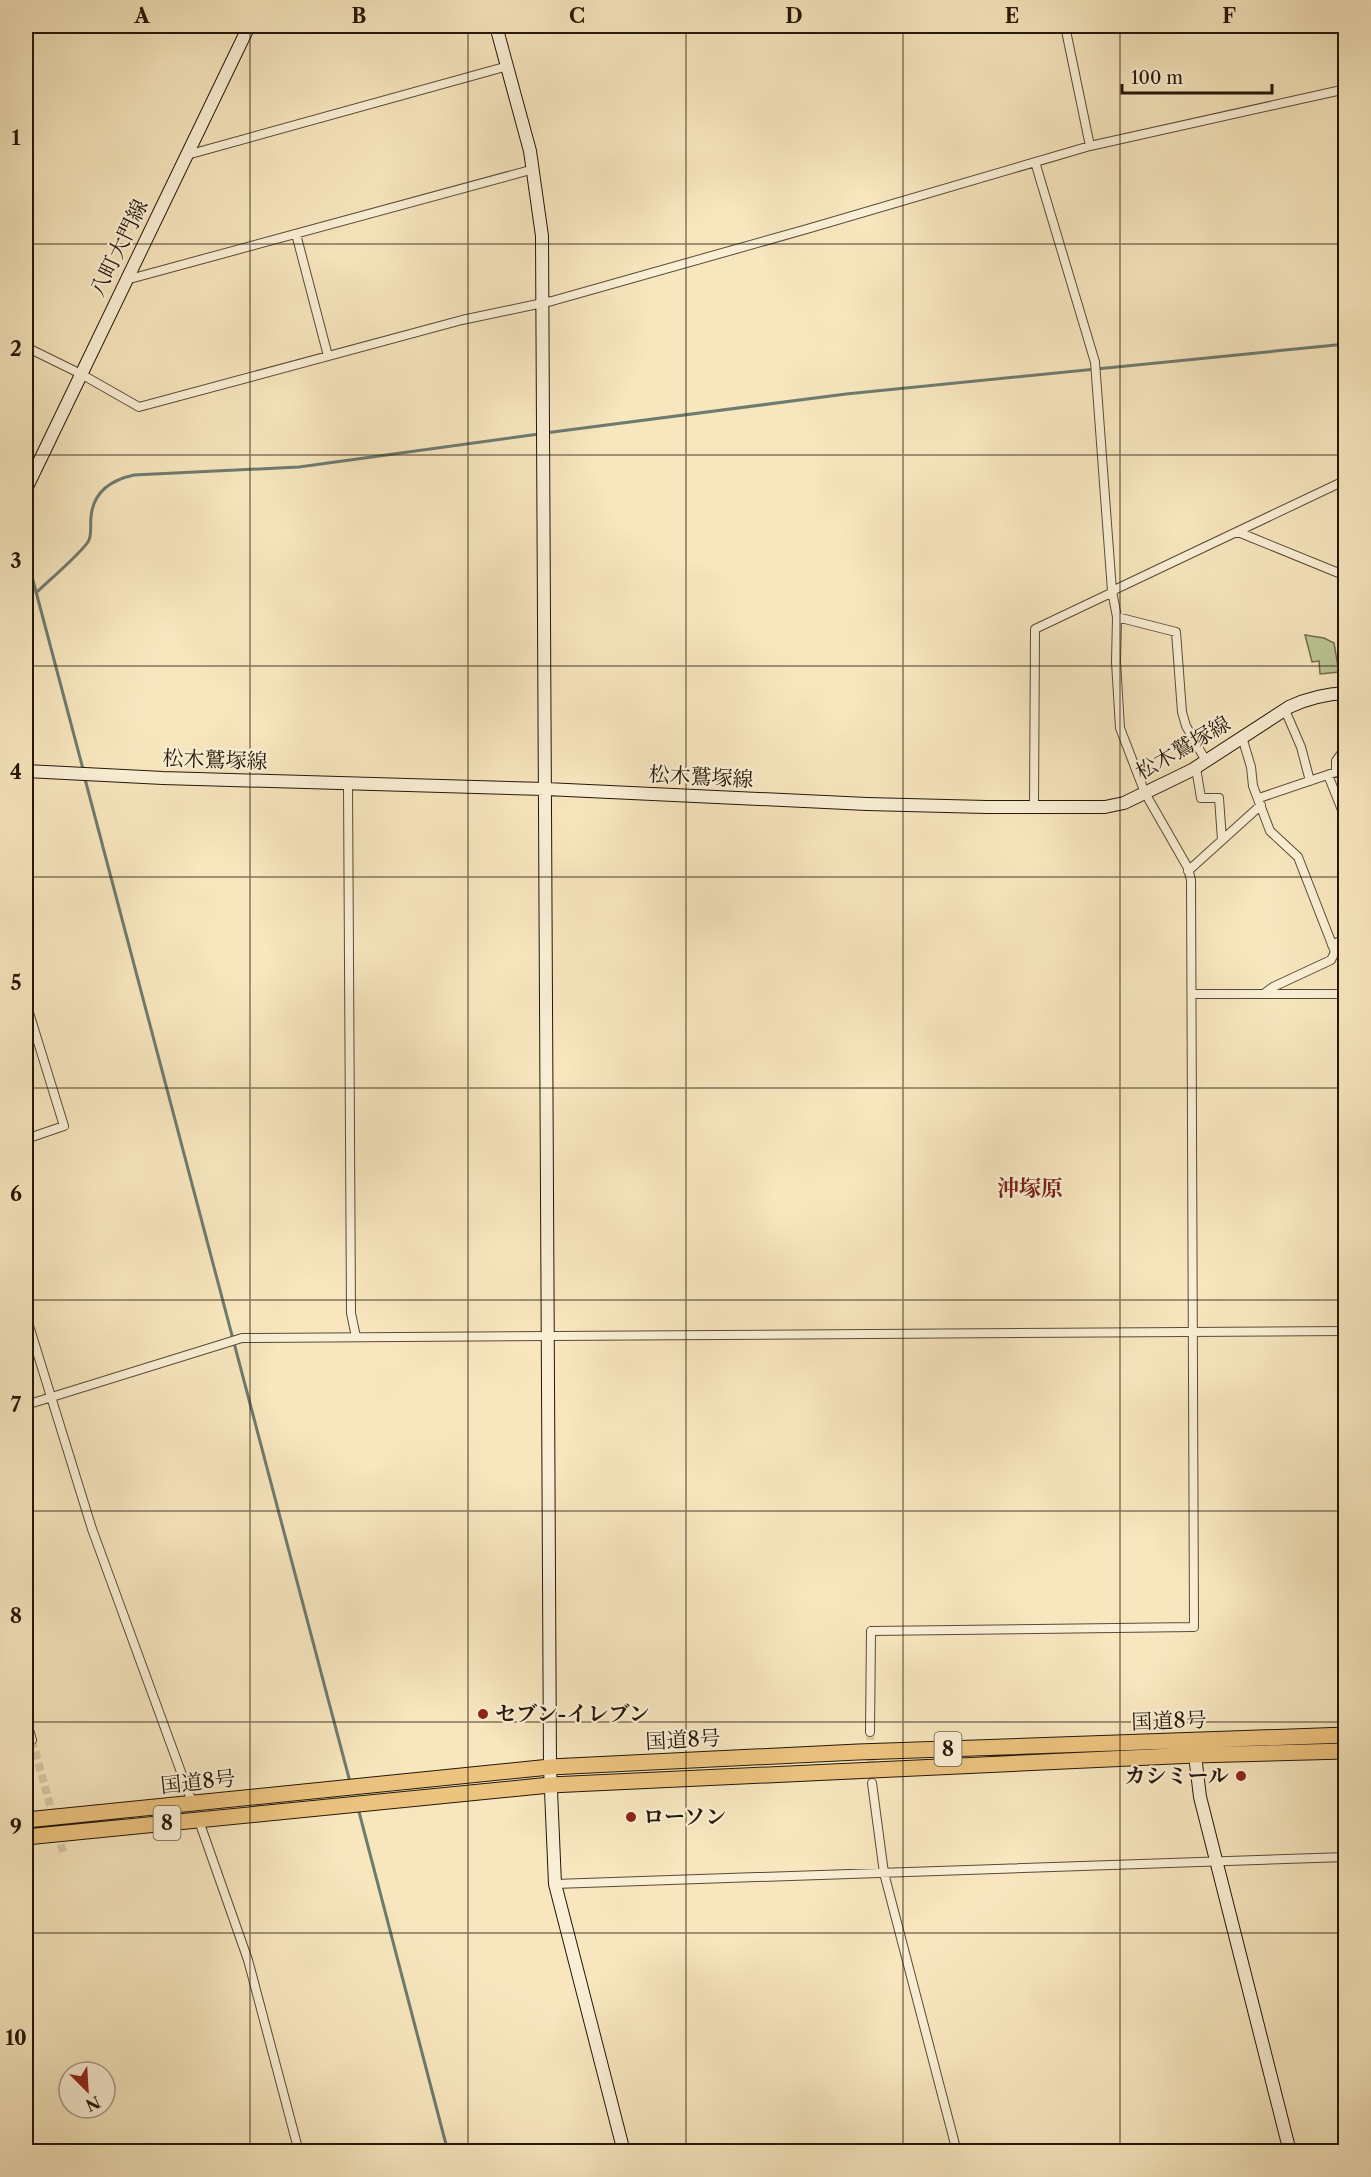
<svg xmlns="http://www.w3.org/2000/svg" width="1371" height="2177" viewBox="0 0 1371 2177" font-family="'Libre Caslon Text','Noto Serif JP',serif">
	<rect width="100%" height="100%" fill="#f7e6be"/>
	<filter id="stains"><feTurbulence type="fractalNoise" baseFrequency=".00333" numOctaves="4"/><feColorMatrix values="0 0 0 0 .2 0 0 0 0 .09 0 0 0 0 .02 0 0 0 .5 -.17"/></filter>
	<radialGradient id="worn" r=".72"><stop offset=".6" stop-color="#630" stop-opacity="0"/><stop offset="1" stop-color="#630" stop-opacity=".3"/></radialGradient>
	<!-- green -->
	<path fill="#bac694" stroke="#6f6e4e" stroke-width="1.5" d="M1305,635l19,3 10,5 5,29 -19,2 -1,-13 -7,1z"/>
	<g fill="none" stroke-linecap="round" stroke-linejoin="round">
		<!-- stream -->
		<path stroke="#6d7b70" stroke-width="3" d="M545,433l301,-39 500,-50
			M26,554l57,215
			M36,593c10,-10 49,-43 53,-53 3,-7 1,-16 2,-23 2,-25 20,-37 43,-42l165,-8 240,-33
			M85,779l265,1003
			M358,1808l90,344"/>
		<!-- street-tunnel -->
		<path stroke="#d7c7a3" stroke-width="8" stroke-dasharray="8 4" stroke-linecap="butt" d="M870,1732l2,42
			M32,1740l31,112"/>
		<!-- street casing -->
		<g stroke="#594b36" stroke-width="10">
			<path id="street" d="M1065,26l25,120
				M187,155l321,-89
				M296,234l32,122
				M126,280l408,-111
				M26,347l55,27 58,33 323,-87 90,-19 255,-72 283,-83 256,-57
				M1238,532l108,44
				M1112,591l234,-111
				M1117,617l59,15 6,80 4,14 20,35
				M1285,710l16,37 9,34
				M1242,737l9,30 2,19 17,45 28,26 37,95 -4,8 -58,27 -7,5
				M1196,768l5,30h18l3,42
				M1336,772v-11l10,-14
				M1328,775l18,45
				M348,784l3,529 5,24
				M1259,798l77,-26 10,3
				M1034,807l1,-178 78,-37
				M1188,871l73,-66
				M1332,945l14,-7
				M1192,994h154
				M26,1003l38,123 -38,13
				M26,1316l66,213 100,273
				M26,1405l216,-67 1104,-7
				M26,1720l6,20
				M870,1732l1,-101 323,-4 -3,-747 -3,-12 -43,-75 -25,-65 -4,-66 1,-45 -5,-26 -17,-229 -60,-200
				M872,1783l12,90 73,279
				M199,1821l49,139 51,192
				M555,1884l791,-27"/>
		</g>
		<!-- secondary casing -->
		<g stroke="#241708" stroke-width="14">
			<path id="secondary" d="M496,26l34,125 12,85 8,1531 5,117 69,268
				M26,489l223,-463
				M26,771l137,7 383,11 321,15 119,3h119l19,-4 68,-33 97,-63c19,-9 35,-13 57,-14
				M1195,1755l5,42 90,355"/>
		</g>
		<!-- highway casing -->
		<g stroke="#241708" stroke-width="17">
			<path id="highway" d="M26,1820l524,-53 308,-15 488,-17
				M26,1837l524,-52 645,-30 151,-4"/>
		</g>
		<!-- street -->
		<use href="#street" stroke="#faefd5" stroke-width="8"/>
		<!-- secondary -->
		<use href="#secondary" stroke="#faefd5" stroke-width="12"/>
		<!-- highway -->
		<use href="#highway" stroke="#ecc37f" stroke-width="15"/>
	</g>
	<!-- grid -->
	<path fill="none" stroke="#241708" stroke-width="1.5" stroke-opacity="0.55" d="M250,26v2126M468,26v2126M686,26v2126M903,26v2126M1120,26v2126M26,244h1320M26,455h1320M26,666h1320M26,877h1320M26,1088h1320M26,1300h1320M26,1511h1320M26,1722h1320M26,1933h1320"/>
	<!-- markers -->
	<g fill="#8f2418" stroke="#faefd5" stroke-width="2">
		<circle cx="483" cy="1714" r="6"/>
		<circle cx="1241" cy="1776" r="6"/>
		<circle cx="631" cy="1817" r="6"/>
	</g>
	<g text-anchor="middle" stroke-width="4.5" stroke-linejoin="round" paint-order="stroke">
		<!-- shield labels -->
		<g fill="#faefd5" stroke="#645846" stroke-width="1.5">
			<rect x="934.5" y="1732" width="27" height="34" rx="4.5"/>
			<rect x="153.5" y="1806" width="27" height="34" rx="4.5"/>
		</g>
		<g font-size="20" font-weight="bold" fill="#241708">
			<text x="948" y="1756">8</text>
			<text x="167" y="1830">8</text>
		</g>
		<!-- street labels -->
		<g font-size="21" fill="#241708" stroke="#faefd5">
			<text transform="translate(119 248) rotate(-64)" y="7">八町大門線</text>
			<text transform="translate(1183 748) rotate(-30)" y="7">松木鷲塚線</text>
			<text transform="translate(215 760) rotate(2)" y="7">松木鷲塚線</text>
			<text transform="translate(701 777) rotate(3)" y="7">松木鷲塚線</text>
			<text transform="translate(1169 1721) rotate(-2)" y="7">国道8号</text>
			<text transform="translate(683 1740) rotate(-3)" y="7">国道8号</text>
			<text transform="translate(198 1782) rotate(-6)" y="7">国道8号</text>
		</g>
		<!-- poi labels -->
		<g font-size="21" font-weight="bold" fill="#241708" stroke="#faefd5" text-anchor="start">
			<text x="495" y="1721">セブン-イレブン</text>
			<text x="1229" y="1783" text-anchor="end">カシミール</text>
			<text x="643" y="1824">ローソン</text>
		</g>
		<!-- neighbourhood labels -->
		<g font-size="22" font-weight="bold" fill="#7a1f14" stroke="#faefd5">
			<text x="1030" y="1196">沖塚原</text>
		</g>
	</g>
	<!-- margin -->
	<rect width="1371" height="2177" fill="none" stroke="#f7e6be" stroke-width="66"/>
	<!-- north arrow -->
	<g transform="translate(87 2090) rotate(156)"><circle r="28" fill="#faefd5" stroke="#a49983" stroke-width="1.5"/>
	<path d="M0-4.5L10 22L0 15L-10 22Z" fill="#8f2418"/>
	<text y="-9" font-size="16" font-weight="bold" text-anchor="middle" fill="#241708">N</text>
	</g>
	<!-- scale -->
	<path d="M1122 84v9h150v-9" fill="none" stroke="#241708" stroke-width="3"/>
	<text x="1131" y="84" font-size="18" fill="#241708" stroke="#faefd5" stroke-width="4.5" paint-order="stroke">100 m</text>
	<rect x="33" y="33" width="1305" height="2111" fill="none" stroke="#241708" stroke-width="2"/>
	<g font-size="20" text-anchor="middle" font-weight="bold" fill="#241708">
		<text x="142" y="23">A</text>
		<text x="359" y="23">B</text>
		<text x="577" y="23">C</text>
		<text x="794" y="23">D</text>
		<text x="1012" y="23">E</text>
		<text x="1229" y="23">F</text>
		<text x="16" y="145">1</text>
		<text x="16" y="356">2</text>
		<text x="16" y="568">3</text>
		<text x="16" y="779">4</text>
		<text x="16" y="990">5</text>
		<text x="16" y="1201">6</text>
		<text x="16" y="1412">7</text>
		<text x="16" y="1623">8</text>
		<text x="16" y="1834">9</text>
		<text x="16" y="2045">10</text>
	</g>
	<rect width="100%" height="100%" filter="url(#stains)"/>
	<rect width="100%" height="100%" fill="url(#worn)"/>
</svg>
